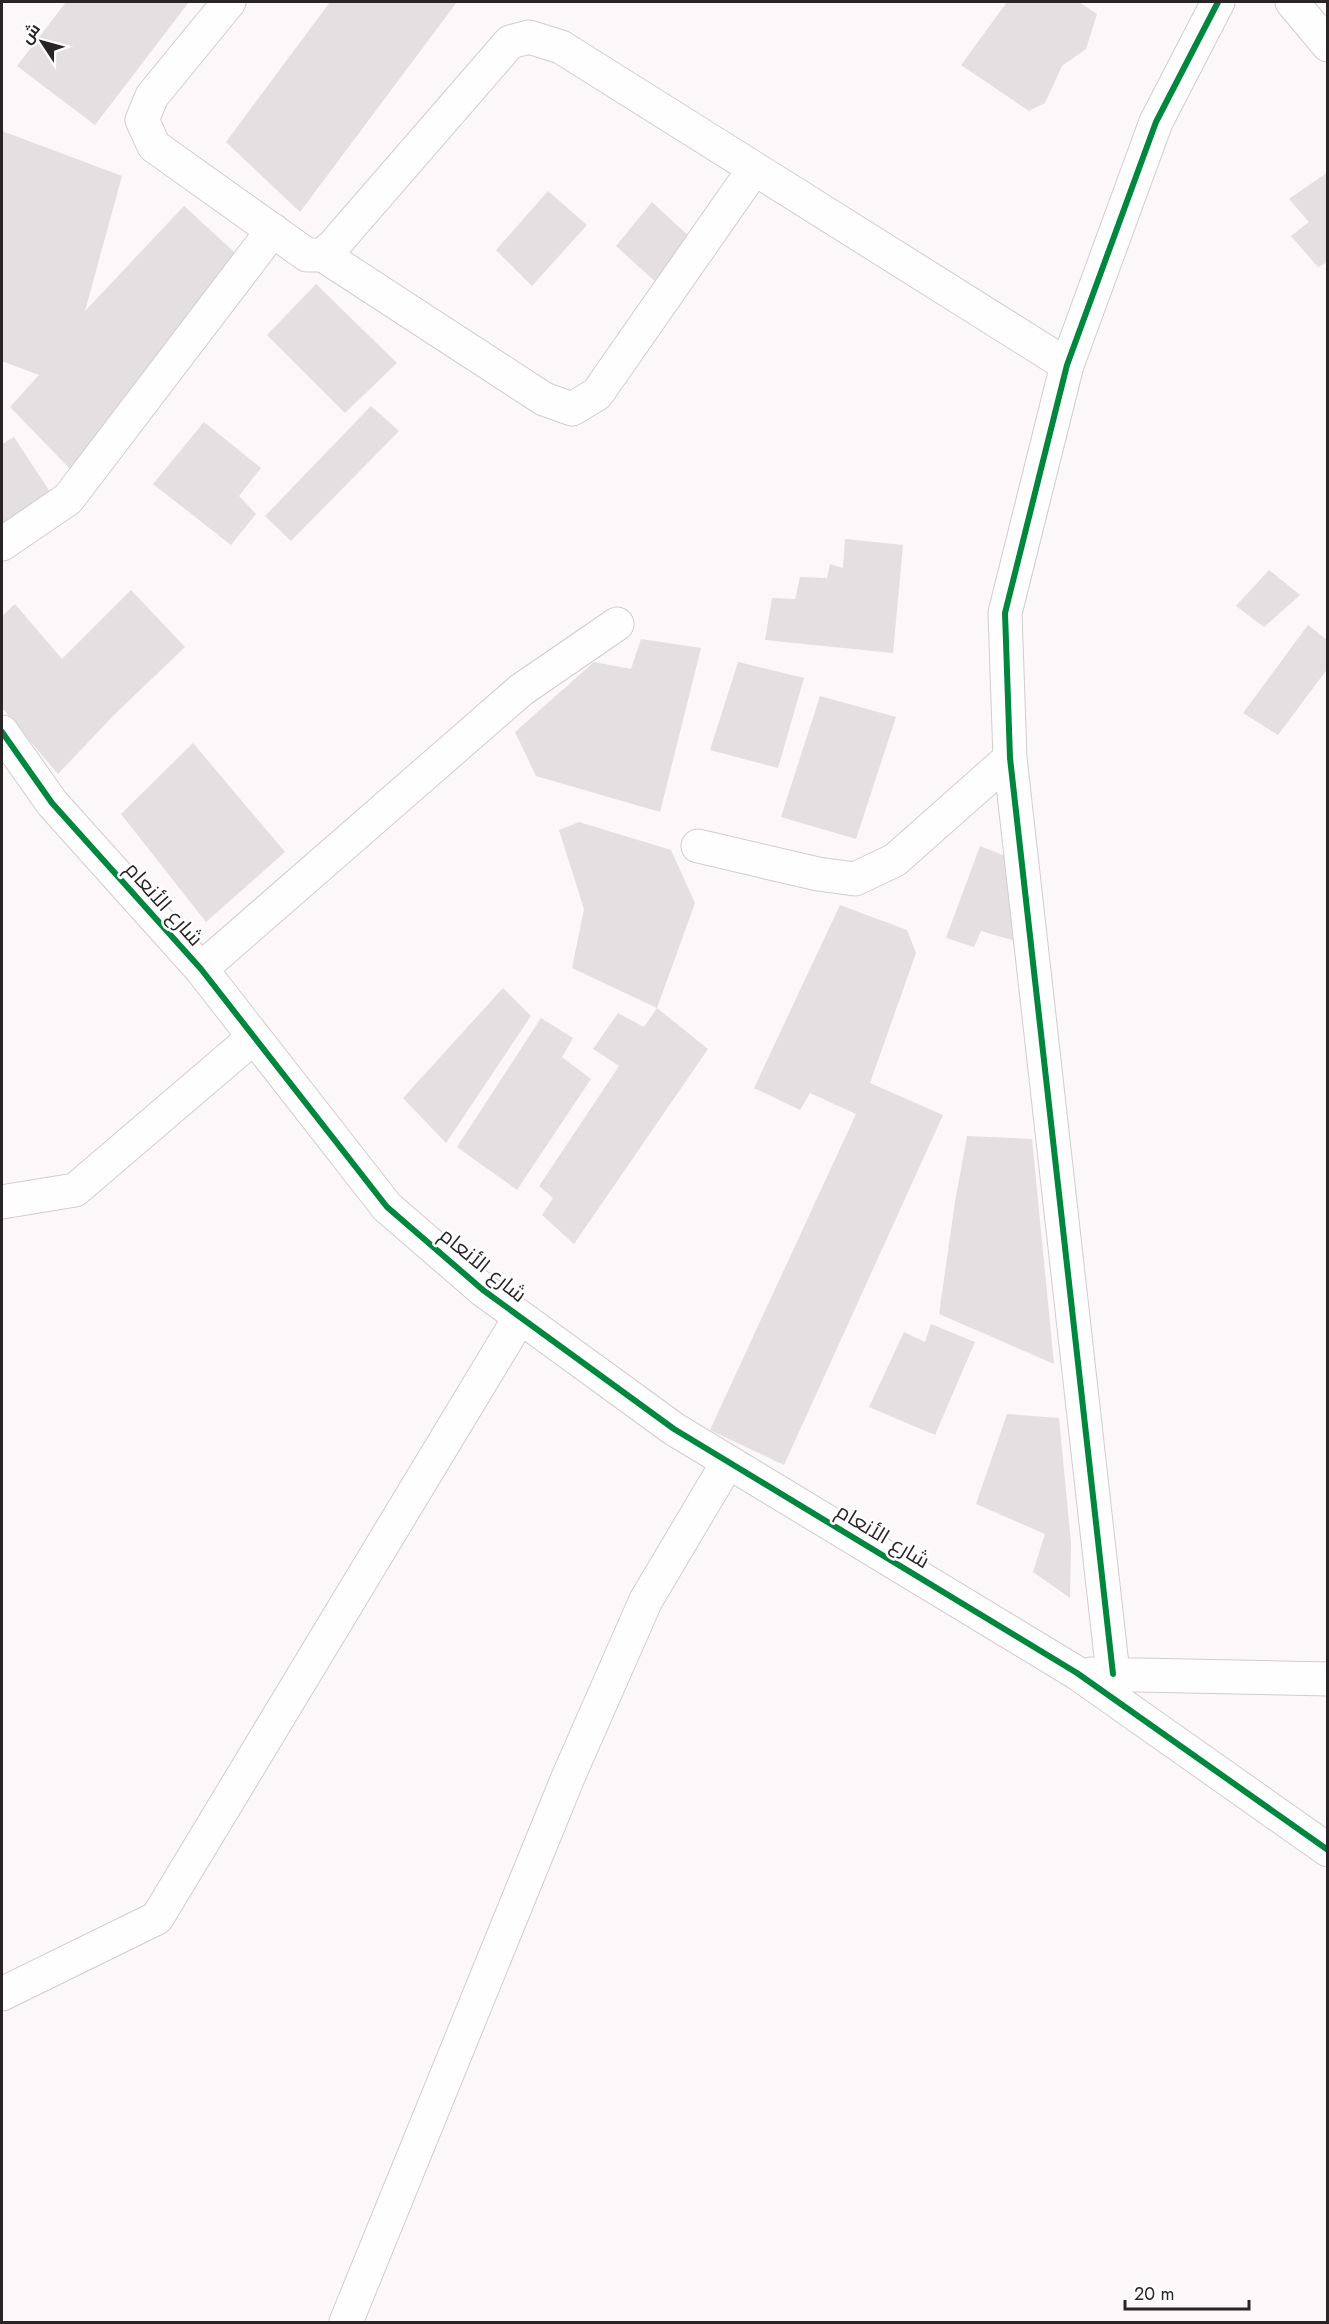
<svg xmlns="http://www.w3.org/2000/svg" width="1329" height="2324" viewBox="0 0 1329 2324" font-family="Jost,Cairo,sans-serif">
	<rect width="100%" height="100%" fill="#fcf7f8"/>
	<!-- building -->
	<path fill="#e4dfe0" d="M66,2h123l-94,123 -78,-59z
		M330,2h127l-157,210 -74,-70z
		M1007,2h72l18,12 -11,35 -24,17 -17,37 -16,8 -68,-46z
		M2,131l120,45 -37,135 99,-105 59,54 -169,213 -64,-66 29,-32 -37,-14z
		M1328,172v90l-10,5 -27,-31 18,-14 -20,-23z
		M548,191l39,34 -55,61 -36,-36z
		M652,202l41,38 -34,45 -43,-39z
		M316,284l81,79 -52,50 -78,-78z
		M371,406l28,25 -108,110 -26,-25z
		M204,422l57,46 -22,28 17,18 -25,31 -78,-61z
		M14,437l40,61 -52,41v-95z
		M845,539l58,6 -10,108 -128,-13 7,-42 23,1 5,-22 27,1 3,-14 13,4z
		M1269,570l31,25 -36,32 -28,-21z
		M131,590l54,57 -71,68 -56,59 -56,-66v-92l13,-12 47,55z
		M1308,625l20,16v27l-50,67 -35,-22z
		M641,639l60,9 -41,164 -124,-36 -21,-44 79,-70 37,7z
		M738,662l66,16 -26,90 -68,-18z
		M820,696l76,21 -40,122 -75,-22z
		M193,743l92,109 -79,70 -85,-108z
		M579,822l92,28 24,53 -38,105 -85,-40 12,-59 -25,-79z
		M980,846l30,12 5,83 -34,-10 -7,16 -28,-9z
		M840,905l67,25 9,23 -46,130 73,32 -159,350 -74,-35 146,-316 -46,-21 -10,17 -46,-22z
		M503,988l28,28 -85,127 -43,-45z
		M657,1008l51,41 -134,195 -32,-29 11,-17 -14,-12 80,-120 -26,-17 25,-36 26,14z
		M541,1018l32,20 -11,19 29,22 -74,111 -60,-43z
		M967,1136l65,3 22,225 -115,-50 16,-112z
		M931,1324l44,18 -40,93 -66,-28 35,-75 21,10z
		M1007,1414l52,4 12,125 -1,55 -37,-26 12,-38 -69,-30z"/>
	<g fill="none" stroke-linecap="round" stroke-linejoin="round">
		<!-- street casing -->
		<g stroke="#d1cdce" stroke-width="35">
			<path id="street" d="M229,2l-77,94 -10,24 12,26 153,109h16l11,-10 176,-203 19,-5 32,10 506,318
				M1292,2l36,43
				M323,255l221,144 28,10 25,-15 157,-225
				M2,544l66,-45 205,-269
				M2,732l50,71 149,166 186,238 96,83 191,139 403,244 251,177
				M698,846l120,28 37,5 40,-19 115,-102
				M201,969l320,-279 96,-66
				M2,1202l73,-12 179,-153
				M1091,1674l237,5
				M1113,1674l-103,-916 -5,-145 62,-248 89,-243 62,-120
				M2,1994l155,-76 363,-601
				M346,2322l223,-547 77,-175 82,-138"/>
		</g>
		<!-- street -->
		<use href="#street" stroke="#fffefe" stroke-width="33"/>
		<!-- cycleway casing -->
		<g stroke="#fff" stroke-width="10">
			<path id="cycleway" d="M2,732l50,71 149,166 186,238 96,83 191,139 403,244 251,177
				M1113,1674l-103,-916 -5,-145 62,-248 89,-243 62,-120"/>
		</g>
		<!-- cycleway -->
		<use href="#cycleway" stroke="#00873e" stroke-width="6"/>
	</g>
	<g text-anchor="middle" stroke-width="5" stroke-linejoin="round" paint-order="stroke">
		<!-- street labels -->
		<g font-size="21" fill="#292526" stroke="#fff">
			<text transform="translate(164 904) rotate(48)" y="7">شارع الأنعام</text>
			<text transform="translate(483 1265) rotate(39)" y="7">شارع الأنعام</text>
			<text transform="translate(883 1536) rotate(31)" y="7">شارع الأنعام</text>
		</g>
	</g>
	<!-- border -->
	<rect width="1329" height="2324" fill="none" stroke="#292526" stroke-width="6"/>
	<!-- north arrow -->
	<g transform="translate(42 42) rotate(306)" stroke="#ffffff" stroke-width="4.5" paint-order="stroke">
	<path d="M0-4.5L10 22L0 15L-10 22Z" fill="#292526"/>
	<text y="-9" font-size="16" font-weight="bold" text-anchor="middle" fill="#292526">ش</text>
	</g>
	<!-- scale -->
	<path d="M1125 2300v9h124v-9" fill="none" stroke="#292526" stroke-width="3"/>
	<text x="1134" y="2300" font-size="18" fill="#292526" stroke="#ffffff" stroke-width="4.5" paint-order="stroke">20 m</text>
</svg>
